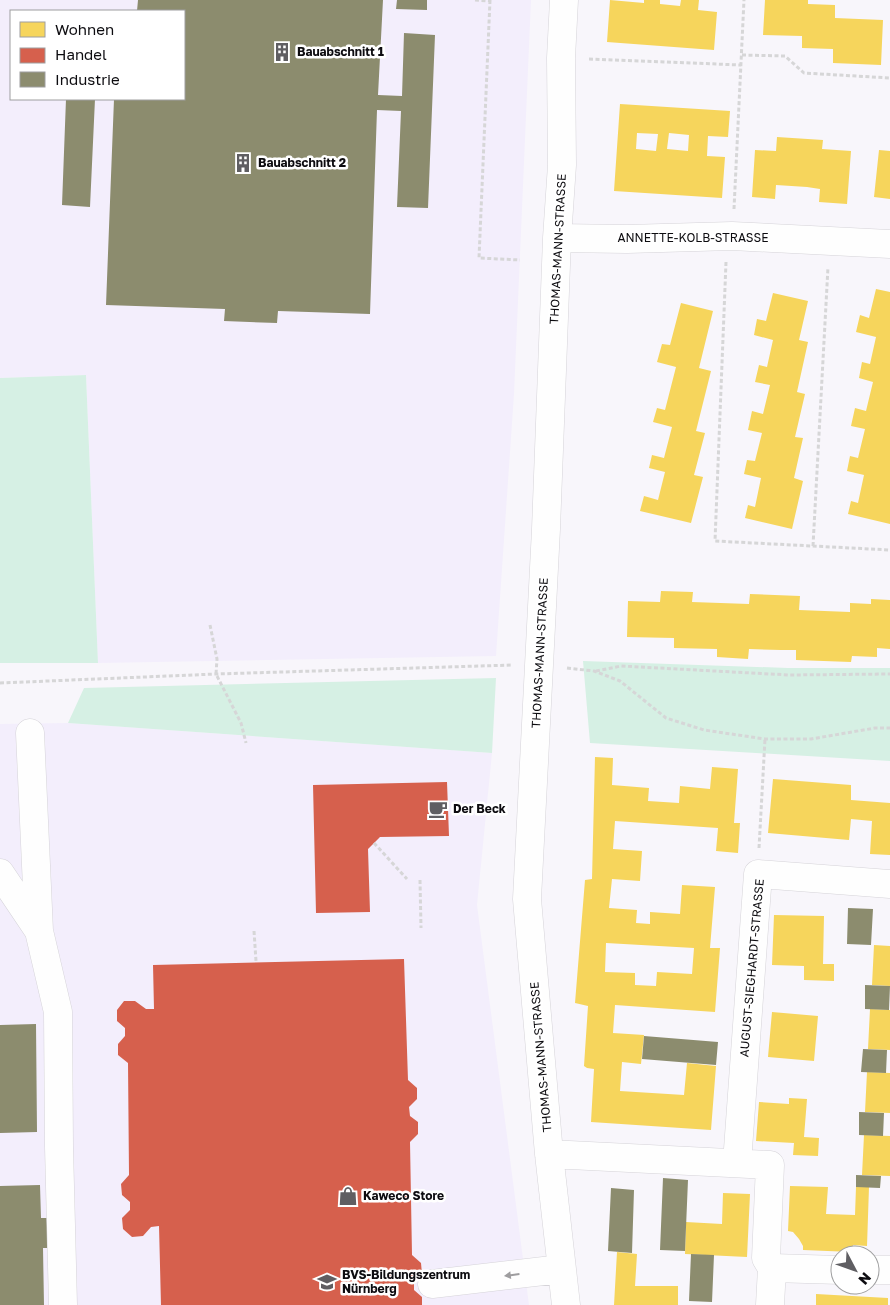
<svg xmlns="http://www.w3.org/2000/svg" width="890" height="1305" viewBox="0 0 890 1305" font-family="'Golos Text',sans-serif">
	<rect width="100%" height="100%" fill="#f8f6fb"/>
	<!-- built -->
	<path fill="#f3eefc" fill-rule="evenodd" d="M0,0h531l-17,394 -18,262 -398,7 -12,-288 -86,3zM11,11h173v88h-173z
		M68,723l424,30 -15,152 52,400h-529v-581z"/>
	<!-- green -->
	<path fill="#d6f0e4" d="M86,375l12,288h-98v-285z
		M583,661l205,7h102v93l-300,-18z
		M496,678l-4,75 -424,-30 16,-35z"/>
	<!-- homes -->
	<path fill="#f6d55c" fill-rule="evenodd" d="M610,0l34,3v-3h16v4l20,2 1,-6h18l-1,10 19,2 -3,38 -107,-8z
		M765,0h43v4l27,1v13l48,2 -2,45 -48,-2v-14l-31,-1v-12l-39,-1z
		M620,104l110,7 -2,26 -20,-1 -1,20 18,1 -3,41 -108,-7zM637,133l21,1 -2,17 -20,-2zM669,133l20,2 -1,16 -21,-2z
		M777,137l46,3 -1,9 29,2 -4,53 -28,-2 1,-13 -13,-2 -31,-2 -1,14 -23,-2 3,-47 21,1z
		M879,150l11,1v48l-16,-2z
		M876,289l14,3v232l-42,-10 3,-13 7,2 6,-28 -17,-4 3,-15 8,2 7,-29 -14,-3 4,-18 11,3 7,-29 -14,-4 3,-16 8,2 6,-27 -20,-5 4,-17 9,3z
		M773,293l35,8 -9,39 9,2 -11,50 8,2 -10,43 8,1 -9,40 9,3 -11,48 -47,-11 3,-13 7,2 6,-29 -17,-4 3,-14 8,1 7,-28 -14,-3 4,-19 11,3 7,-29 -15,-3 4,-17 8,2 6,-27 -19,-5 3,-16 9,2z
		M681,303l32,8 -14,57 12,3 -15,60 9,2 -11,42 9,2 -12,46 -51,-12 4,-15 14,4 7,-28 -16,-4 3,-13 12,3 8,-31 -19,-5 4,-14 8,2 11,-43 -19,-5 5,-18 8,1z
		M661,591l32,1 -1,10 57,2 1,-10 50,2 -1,14 51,2v-9l21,1v-5l19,1v49l-13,-1v9l-25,-1 -1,6 -55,-2v-10h-15l-32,-1 -1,10 -31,-2v-8l-43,-1v-10l-47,-1 1,-36 32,1z
		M595,757l18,1 -1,27 37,3 -1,13 31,2 1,-17 30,3 2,-22 26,2 -4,54h6l-2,30 -22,-2 2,-23 -103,-7 -2,28 29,2 -2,30 -28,-2 -3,29 28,2 -1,13 14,1v-12l30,2 2,-29 33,2 -5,61h10l-5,64 -100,-7 -2,28 31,2 -3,29 -19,-2 -2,29 64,4 3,-32 29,3 -5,64 -120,-8 3,-53 -7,-1 -3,-2 4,-60 -13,-3 10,-123 7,-1zM606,943l88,5 -2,26 -35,-2 -1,14 -21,-1v-12l-30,-1z
		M773,779l78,6v15l39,3v52l-20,-1 2,-33 -21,-2 -2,21 -81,-7z
		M774,915l50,1 -1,48h11v17l-30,-1v-14l-32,-1z
		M874,945l16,1v40l-18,-1z
		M870,1009l20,1v40l-22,-1z
		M772,1012l46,4 -4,45 -46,-4z
		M867,1072l23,1v40l-25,-1z
		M789,1098l18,1 -3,38 15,1 -1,18 -25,-1 1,-12 -38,-2 3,-39 30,2z
		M864,1135l26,1v40l-28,-1z
		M790,1186l38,1 -2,27 29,1 1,-28h13l-2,59 -14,-1 -1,7 -49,-2v-4l-4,-7 -6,-7 -5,-1z
		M723,1193l27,1 -3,63 -62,-3 1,-32 36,2z
		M617,1252l20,2 -2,32h43v19h-64z
		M816,1294l72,4v7h-72z"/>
	<!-- shops -->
	<path fill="#d6604d" d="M447,782l2,54 -69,1 -12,12 2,63 -54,1 -3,-128z
		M404,959l4,121 9,8v11l-8,8 1,9 8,6v12l-8,8 2,113 9,8 1,11 -8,8v8l8,7v8h-261l-2,-79 -8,1 -8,9 -11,1 -9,-8 -1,-11 8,-8v-8l-8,-7 -1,-11 8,-9 -1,-112 -10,-8v-11l7,-8v-8l-8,-7v-11l7,-9h11l11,8h8l-1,-44z"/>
	<!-- industry -->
	<path fill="#8c8c6e" d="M138,0h245l-5,95 24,1 2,-63 31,2 -7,173 -31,-1 4,-96 -24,-1 -7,204 -92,-3 -1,12 -53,-2 1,-12 -119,-4 8,-206h70v-88h-47z
		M397,0h30v10l-31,-1z
		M66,99h29l-5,108 -28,-2z
		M848,908l25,1 -2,36 -24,-1z
		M865,985l25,1 -1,24 -24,-1z
		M36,1024l1,108 -37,1v-108z
		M644,1036l74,6 -2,23 -74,-6z
		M863,1049l24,1 -1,23 -25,-1z
		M859,1112l25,1 -1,23 -24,-1z
		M856,1175l25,1 -1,12 -24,-1z
		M663,1178l25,2 -3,71 -25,-1z
		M40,1185l1,33h13l1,30h-12l1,57h-44v-119z
		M611,1188l23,2 -2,63 -24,-2z
		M691,1254l23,1 -2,47 -23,-1z"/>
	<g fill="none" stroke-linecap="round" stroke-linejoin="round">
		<!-- minor casing -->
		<g stroke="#d5d3d8" stroke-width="29">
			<path id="minor" d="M564,0l-3,58 1,107 -5,73 -11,291 -19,370 22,255 17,151
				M557,238l70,1 105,-3 158,8
				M30,733l9,198 19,81 1,135 4,158
				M0,873l39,58
				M549,1154l221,11 -4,93 6,10 -2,37
				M737,1163l21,-289 132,10
				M772,1268l68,2
				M870,1270h20
				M432,1284l129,-15"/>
		</g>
		<!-- path -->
		<path stroke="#d6d6d7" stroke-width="3" stroke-dasharray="4 2.5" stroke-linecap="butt" d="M475,0l15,1
			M490,0l-11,258 41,2
			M742,55l43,1 19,17 86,5
			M589,59l152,6
			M734,209l10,-209
			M726,262l-11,279 175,9
			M813,546l15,-279
			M210,625l7,34 -1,15 25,49 5,20
			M567,668l27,3 26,10 46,37 38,12 61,9h46l64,-11h15
			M596,671l25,-5 168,9 101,-1
			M0,683l216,-9 297,-9
			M374,843l33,36
			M759,848l6,-109
			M420,880l1,48
			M254,931l2,30"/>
		<!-- minor -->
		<use href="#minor" stroke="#fefefe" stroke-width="28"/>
	</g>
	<!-- one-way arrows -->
	<defs><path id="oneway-solid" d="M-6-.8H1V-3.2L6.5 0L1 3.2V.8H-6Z" transform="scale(1.25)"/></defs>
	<use fill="#9e9d9f" href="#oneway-solid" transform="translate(512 1275) rotate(173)"/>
	<!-- icons -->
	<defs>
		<g id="building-bare" transform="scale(1.5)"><path d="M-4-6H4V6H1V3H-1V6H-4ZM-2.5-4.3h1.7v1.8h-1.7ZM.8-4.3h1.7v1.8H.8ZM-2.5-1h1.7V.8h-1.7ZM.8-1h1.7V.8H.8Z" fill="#5f5e62" stroke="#fff" stroke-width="2.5" paint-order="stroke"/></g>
		<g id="cafe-bare" transform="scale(1.5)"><path d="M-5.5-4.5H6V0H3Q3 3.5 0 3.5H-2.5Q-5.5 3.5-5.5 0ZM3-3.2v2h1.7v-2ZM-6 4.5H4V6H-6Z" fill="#5f5e62" stroke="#fff" stroke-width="2.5" paint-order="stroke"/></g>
		<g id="shop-bare" transform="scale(1.5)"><path d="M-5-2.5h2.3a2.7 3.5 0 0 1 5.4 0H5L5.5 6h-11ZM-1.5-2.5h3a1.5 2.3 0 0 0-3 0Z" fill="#5f5e62" stroke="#fff" stroke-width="2.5" paint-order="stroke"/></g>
		<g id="school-bare" transform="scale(1.5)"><path d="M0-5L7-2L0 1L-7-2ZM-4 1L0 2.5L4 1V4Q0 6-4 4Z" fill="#5f5e62" stroke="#fff" stroke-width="2.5" paint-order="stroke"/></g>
	</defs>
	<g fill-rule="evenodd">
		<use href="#building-bare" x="282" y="52"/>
		<use href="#building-bare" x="243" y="163"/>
		<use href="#cafe-bare" x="438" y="809"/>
		<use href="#shop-bare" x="348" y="1196"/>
		<use href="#school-bare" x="327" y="1282"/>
	</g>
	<g text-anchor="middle" stroke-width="5" stroke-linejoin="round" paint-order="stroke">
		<!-- poi labels -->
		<g font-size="12" font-weight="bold" fill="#0d0c10" stroke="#fff" text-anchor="start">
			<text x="297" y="56">Bauabschnitt 1</text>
			<text x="258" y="167">Bauabschnitt 2</text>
			<text x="453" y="813">Der Beck</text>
			<text x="363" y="1200">Kaweco Store</text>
			<text x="342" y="1279">BVS-Bildungszentrum<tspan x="342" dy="14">Nürnberg</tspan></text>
		</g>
		<!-- street labels -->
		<g font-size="12" fill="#0d0c10" stroke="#fff">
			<text x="693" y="242">ANNETTE-KOLB-STRASSE</text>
			<text transform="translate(558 249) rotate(-87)" y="4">THOMAS-MANN-STRASSE</text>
			<text transform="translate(540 653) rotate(-87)" y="4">THOMAS-MANN-STRASSE</text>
			<text transform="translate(752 968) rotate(-85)" y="4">AUGUST-SIEGHARDT-STRASSE</text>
			<text transform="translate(541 1057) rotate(-95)" y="4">THOMAS-MANN-STRASSE</text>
		</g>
	</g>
	<!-- legend -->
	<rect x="10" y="10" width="175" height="90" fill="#ffffff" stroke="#9e9e9f"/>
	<rect x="20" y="22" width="25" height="15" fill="#f6d55c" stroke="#9e9e9f"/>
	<text x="55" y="35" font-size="15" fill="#0d0c10">Wohnen</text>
	<rect x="20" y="48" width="25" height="15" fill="#d6604d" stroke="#9e9e9f"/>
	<text x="55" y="60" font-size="15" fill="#0d0c10">Handel</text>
	<rect x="20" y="72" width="25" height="15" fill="#8c8c6e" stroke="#9e9e9f"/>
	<text x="55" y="85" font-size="15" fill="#0d0c10">Industrie</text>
	<!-- north arrow -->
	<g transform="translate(855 1270) rotate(131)"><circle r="24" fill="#ffffff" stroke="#9e9e9f"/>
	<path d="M0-4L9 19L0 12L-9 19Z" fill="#5f5e62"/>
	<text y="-8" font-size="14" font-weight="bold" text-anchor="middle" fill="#0d0c10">N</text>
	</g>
</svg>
